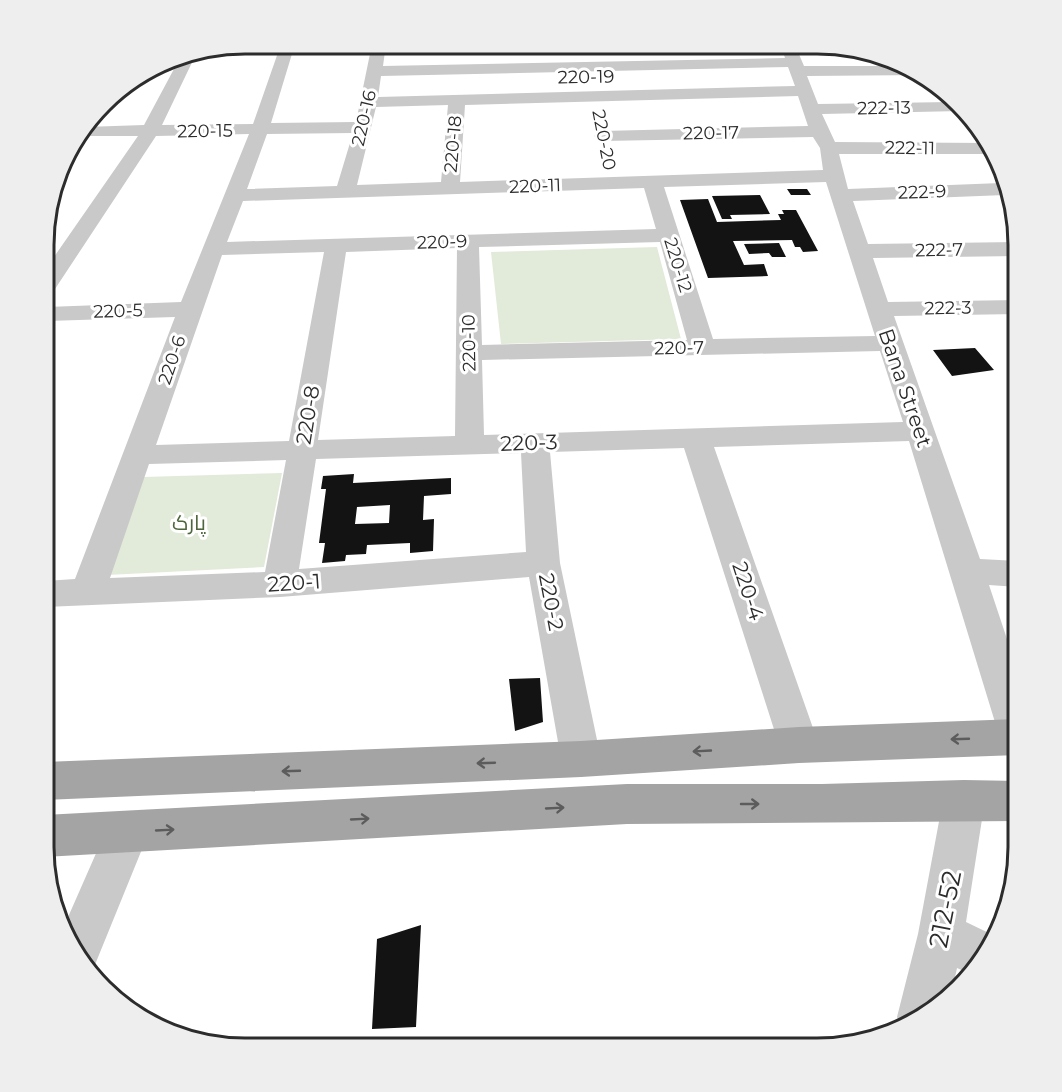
<svg xmlns="http://www.w3.org/2000/svg" width="1062" height="1092" viewBox="0 0 1062 1092" font-family="Montserrat,Cairo,sans-serif">
	<rect width="100%" height="100%" fill="#fff"/>
	<!-- green -->
	<path fill="#e2ead9" d="M657,247l24,92 -180,5 -10,-92z
		M282,473l-18,94 -157,8 36,-98z"/>
	<!-- building -->
	<path fill="#131313" fill-rule="evenodd" d="M787,189h20l4,6h-20z
		M760,195l10,19 -40,1 2,4h-10l-10,-23z
		M708,199l9,23 64,-2 -3,-6h6l-2,-4h14l22,41 -15,1 -3,-5h-5l-3,-7 -59,1 11,24 20,-1 4,12 -60,2 -28,-78z
		M779,243l7,14h-14l-3,-4 -20,1 -5,-10z
		M975,348l19,22 -42,6 -19,-26z
		M354,474l-1,9 98,-5v16l-27,2 -1,24 11,-1 -1,32 -23,2v-10l-43,2 -1,9 -20,1 -1,6 -23,2 3,-20h-6l7,-54h-5l2,-13zM390,505l-1,18 -34,1 2,-17z
		M540,678l3,44 -28,9 -6,-52z
		M421,925l-5,102 -44,2 5,-90z"/>
	<g fill="none" stroke-linecap="round" stroke-linejoin="round">
		<!-- minor -->
		<path fill="#c9c9c9" fill-rule="evenodd" d="M281,44h14l-24,79 85,-1 16,-78h14l-3,22 402,-8 -4,-13h14l9,21h101l18,9 -116,1 11,28 134,-2 9,9 -139,3 13,28 153,1 4,11h-153l9,35 153,-6 4,12 -152,6 15,43 150,-2v14l-145,2 15,44 130,-2v14l-124,2 86,243 38,2v26l-29,-2 29,87v77l-14,-5 -6,-12 -89,-291 -195,6 105,298 -6,13 -14,5 -14,-5 -6,-13 -95,-297 -134,4 10,111 41,196 -6,13 -14,5 -14,-5 -6,-13 -32,-182 -249,20 -235,10v-26l30,-2 100,-262 -128,4v-14l134,-5 68,-168 -93,2 -101,153 -8,2v-24l91,-131h-61l8,-9 59,-2 38,-71 15,-2 -35,73 91,-1zM788,67l7,19 -417,11 3,-21zM798,96l10,30 -205,5 -6,1 -3,4 3,4 6,1 210,-4 7,11 3,22 -363,12 5,-77zM448,105l-7,77 -84,3 19,-78zM353,133l-16,53 -90,3 20,-55zM826,182l49,154 -162,3 -49,-152zM644,188l12,41 -429,13 16,-41zM660,242l27,98 -205,5 -3,-98zM457,248l-2,188 -137,4 28,-188zM324,252l-35,189 -133,4 66,-190zM880,351l23,71 -419,13 -2,-75zM521,453l5,99 -227,17 17,-110zM286,460l-21,112 -155,6 39,-114z
			M964,780l15,6 6,14 -19,122 29,14 -3,12 -24,25 -11,-5c-7,37 -23,45 -57,56l-3,-7 21,-83 25,-134 6,-14z
			M127,811l15,6 7,15 -57,140 -14,-13 -13,-35 47,-107z"/>
		<!-- major -->
		<path fill="#a4a4a4" fill-rule="evenodd" d="M1018,719v36l-219,8 -218,14 -537,23v-38l537,-21 218,-14z
			M964,780l54,1v40l-391,3 -583,33v-42l583,-31h195z"/>
	</g>
	<!-- one-way arrows -->
	<defs><path id="oneway-shaft" d="M-6 0H5M1.5-3L5.5 0L1.5 3" fill="none" stroke-width="1.6" stroke-linecap="round" stroke-linejoin="round" transform="scale(1.5)"/></defs>
	<g stroke="#5c5c5c">
		<use href="#oneway-shaft" transform="translate(960 739) rotate(178)"/>
		<use href="#oneway-shaft" transform="translate(702 751) rotate(177)"/>
		<use href="#oneway-shaft" transform="translate(486 763) rotate(178)"/>
		<use href="#oneway-shaft" transform="translate(291 771) rotate(178)"/>
		<use href="#oneway-shaft" transform="translate(750 804)"/>
		<use href="#oneway-shaft" transform="translate(555 808) rotate(-3)"/>
		<use href="#oneway-shaft" transform="translate(360 819) rotate(-3)"/>
		<use href="#oneway-shaft" transform="translate(165 830) rotate(-3)"/>
	</g>
	<g text-anchor="middle" stroke-width="6" stroke-linejoin="round" paint-order="stroke">
		<!-- far-street labels -->
		<g font-size="18" fill="#2c2c2c" stroke="#fff">
			<text transform="translate(586 77) rotate(-1)" y="6">220-19</text>
			<text transform="translate(884 108) rotate(-1)" y="6">222-13</text>
			<text transform="translate(364 118) rotate(-77)" y="6">220-16</text>
			<text transform="translate(205 131) rotate(-1)" y="6">220-15</text>
			<text transform="translate(711 133) rotate(-1)" y="6">220-17</text>
			<text transform="translate(604 140) rotate(79)" y="6">220-20</text>
			<text transform="translate(453 144) rotate(-85)" y="6">220-18</text>
			<text transform="translate(910 148) rotate(1)" y="6">222-11</text>
			<text transform="translate(535 186) rotate(-2)" y="6">220-11</text>
			<text transform="translate(922 192) rotate(-2)" y="6">222-9</text>
			<text transform="translate(442 242) rotate(-2)" y="6">220-9</text>
			<text transform="translate(939 250) rotate(-1)" y="6">222-7</text>
			<text transform="translate(678 265) rotate(73)" y="6">220-12</text>
			<text transform="translate(948 308) rotate(-1)" y="6">222-3</text>
			<text transform="translate(118 311) rotate(-2)" y="6">220-5</text>
			<text transform="translate(469 343) rotate(-91)" y="6">220-10</text>
			<text transform="translate(679 348) rotate(-1)" y="6">220-7</text>
			<text transform="translate(172 360) rotate(-71)" y="6">220-6</text>
		</g>
		<!-- street labels -->
		<g font-size="21" fill="#2c2c2c" stroke="#fff">
			<text transform="translate(905 388) rotate(71)" y="7">Bana Street</text>
			<text transform="translate(308 415) rotate(-81)" y="7">220-8</text>
			<text transform="translate(529 443) rotate(-2)" y="7">220-3</text>
			<text transform="translate(294 583) rotate(-4)" y="7">220-1</text>
			<text transform="translate(748 591) rotate(72)" y="7">220-4</text>
			<text transform="translate(551 602) rotate(79)" y="7">220-2</text>
		</g>
		<!-- park labels -->
		<g font-size="21" fill="#4e663b" stroke="#fff">
			<text x="189" y="530">پارک</text>
		</g>
		<!-- near-street labels -->
		<g font-size="26" fill="#2c2c2c" stroke="#fff">
			<text transform="translate(945 909) rotate(-79)" y="9">212-52</text>
		</g>
	</g>
	<!-- crop -->
	<path d="M0 0H1062V1092H0ZM245 54H817A191 191 0 0 1 1008 245V847A191 191 0 0 1 817 1038H245A191 191 0 0 1 54 847V245A191 191 0 0 1 245 54Z" fill="#eee" fill-rule="evenodd"/>
	<path fill="none" stroke="#2c2c2c" stroke-width="3" d="M245 54H817A191 191 0 0 1 1008 245V847A191 191 0 0 1 817 1038H245A191 191 0 0 1 54 847V245A191 191 0 0 1 245 54Z"/>
</svg>
